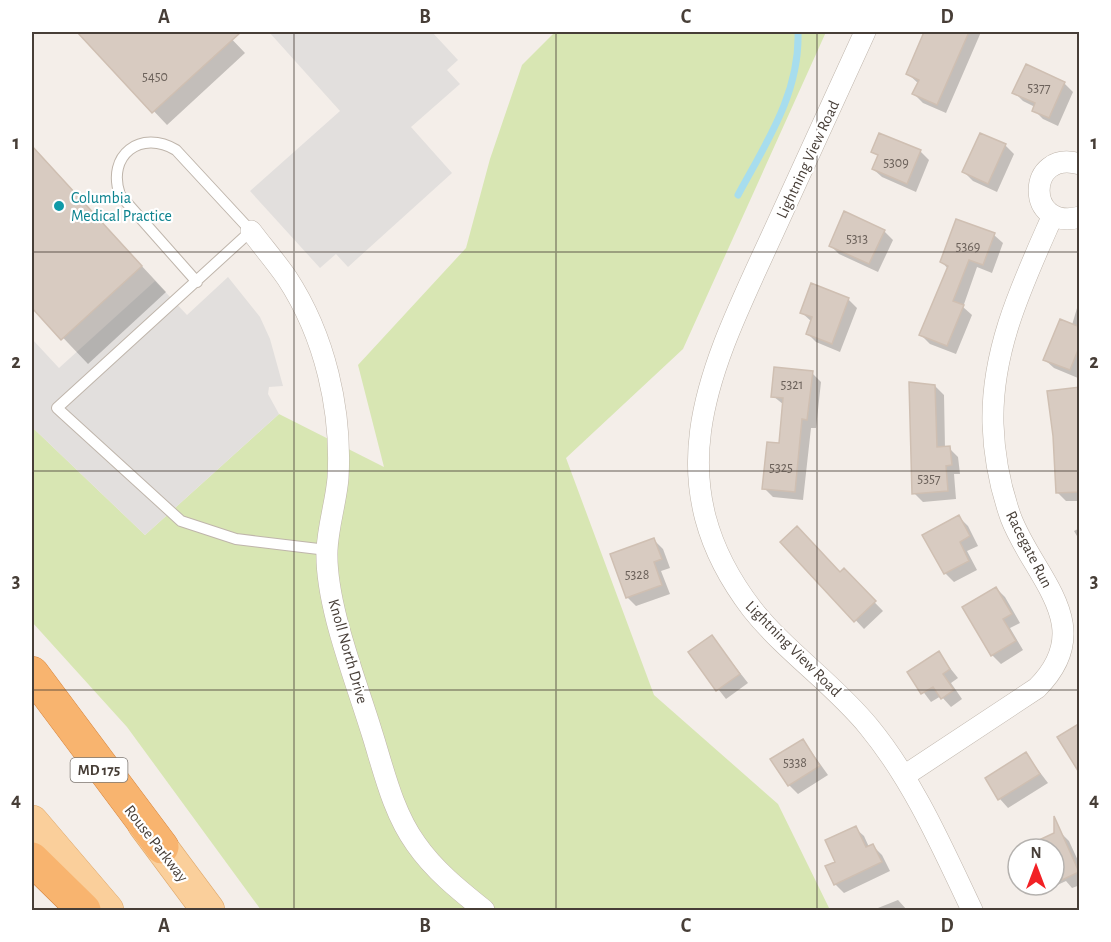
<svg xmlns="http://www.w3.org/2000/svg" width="1111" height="942" viewBox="0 0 1111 942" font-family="'Alegreya Sans',sans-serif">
	<rect width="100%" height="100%" fill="#f4eee9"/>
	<!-- green -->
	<path fill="#d8e6b3" d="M555,32h271l-143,317 -117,109 88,237 124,109 52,106h-569l-134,-183 -95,-105v-195l113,108 134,-121 105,53 -26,-102 108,-117 24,-89 32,-94z"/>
	<!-- parking -->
	<path fill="#e2dfdd" d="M269,32h163l26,28 -11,10 13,14 -49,43 41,46 -104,94 -12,-13 -16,14 -70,-77 90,-80z
		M228,277l32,40 10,22 13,47 -14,1 -1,7 11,20 -134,121 -113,-108v-88l27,29 96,-87 32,34z"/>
	<!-- shadow -->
	<path fill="#0003" d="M79,32h146l20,21 -78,72z
		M927,32h54l-35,81 -23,-10 -9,-9 5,-10 -11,-10z
		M1064,83l9,9 -15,34 -15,-7 -9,-9 1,-3 -12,-6 -9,-9z
		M880,135l41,17 8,8 -13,32 -34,-15 -9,-8 6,-12 -6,-6z
		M1005,145l9,9 -17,38 -24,-11 -9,-9z
		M32,148l134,144 -78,72 -56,-59z
		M884,231l9,9 -15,32 -39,-18 -9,-9z
		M994,235l9,8 -11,30 -15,-6 -14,40 9,8 -16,39 -26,-10 -9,-9 27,-66 -6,-7z
		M1080,298v78l-2,2 -24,-10 -9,-8 27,-35z
		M848,299l9,9 -17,44 -24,-10 -8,-8 4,-12 -11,-10z
		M812,373l9,9 -5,46h-5l-8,72 -30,-3 -9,-9 16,-43 4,-40 -11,-9z
		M935,386l9,9 1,53h4l9,9 2,17h-6l2,25 -33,3 -9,-9z
		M1080,389v112h-14l-9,-9z
		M959,517l9,9 10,20 -11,5 10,19 -23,12 -9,-9z
		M1080,528v13l-6,-10z
		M654,540l9,9 7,19 -9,3 9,23 -34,12 -9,-9z
		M782,542l58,32 4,-3 39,40 -19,18z
		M996,588l9,9 15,26 -10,5 13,22 -22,14 -9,-9z
		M712,637l36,46 -22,16 -36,-46z
		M938,653l20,25 -7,5 11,16 -11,8 -10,-11 -10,6 -22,-29z
		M803,740l25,35 -30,19 -9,-9z
		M1026,754l22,29 -40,25 -8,-9z
		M855,828l9,8 5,11 4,-1 9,9 8,16 -46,22 -9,-9z
		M1060,832l9,9 11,24v20l-8,3 -6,-7 -13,6 -2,-2h3v-36h-23z
		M898,900l9,10h-34z"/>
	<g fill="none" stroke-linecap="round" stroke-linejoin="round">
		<!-- stream -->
		<path stroke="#a7ddee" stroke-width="7" d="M738,195c28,-52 62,-102 60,-163"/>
	</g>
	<!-- building -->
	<path fill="#d8cbc1" stroke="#cfbfb2" stroke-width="1.5" d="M77,32h164l-89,81z
		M924,32h45l-32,73 -25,-11 7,-14 -13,-6z
		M1026,64l39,18 -16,36 -17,-7 3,-8 -23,-10z
		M879,133l42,17 -14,34 -35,-15 6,-14 -7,-3z
		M980,133l26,11 -18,40 -26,-12z
		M32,146l110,120 -81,74 -29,-32z
		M844,211l41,19 -16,34 -40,-18z
		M956,219l39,14 -12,32 -14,-5 -16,41 11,4 -17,41 -28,-11 29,-69 -8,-4z
		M811,283l38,15 -17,46 -26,-10 6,-17 -12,-4z
		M1060,319l20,8v18l-10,25 -27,-10z
		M774,367l39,4 -6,49 -5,-1 -7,73 -33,-3 5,-47 12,1 4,-45 -12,-1z
		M909,382l26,3 2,62 13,-1 2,19 -6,1 2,25 -36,3z
		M1080,387v105l-24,1 -3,-57 -6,-45z
		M959,515l11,21 -10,6 9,19 -25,13 -22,-39z
		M797,526l43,46 4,-4 32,33 -22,21 -74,-80z
		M654,538l8,21 -8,3 8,23 -36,13 -16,-44z
		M996,587l16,27 -9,5 13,22 -25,15 -29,-49z
		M712,635l28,39 -24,17 -28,-39z
		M939,651l11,18 -7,5 11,16 -13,9 -8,-12 -12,7 -14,-22z
		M1080,723v51l-23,-37z
		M803,739l17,27 -32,20 -18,-27z
		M1026,752l14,22 -42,26 -13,-22z
		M1054,816l25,56 -17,8 -3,-8 -5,2v-25h-34l34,-16z
		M856,826l10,21 7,-3 9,18 -48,23 -9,-19 10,-4 -10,-22z"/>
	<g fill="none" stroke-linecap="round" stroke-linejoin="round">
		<!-- service casing -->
		<g stroke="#bfb5ab" stroke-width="12">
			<path id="service" d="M197,282l-77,-87c-14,-40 21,-66 56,-45l75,81 -194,177 124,113 55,18 91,11"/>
		</g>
		<!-- minor casing -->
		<g stroke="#bfb5ab" stroke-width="22">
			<path id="minor" d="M865,32c-31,67 -61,134 -92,201 -60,131 -122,244 -21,376 34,43 82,75 117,118 45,55 73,120 103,183
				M1080,164c-54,-16 -55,68 0,53
				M251,231c12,16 25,31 36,47 38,58 55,132 51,200 -2,24 -10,48 -11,72 -2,53 28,128 44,180 12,37 21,81 45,114 18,26 43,46 68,66
				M904,776l133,-88c62,-62 -3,-110 -26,-170 -11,-31 -17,-62 -18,-94 -2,-75 30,-141 60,-209"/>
		</g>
		<!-- primary casing -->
		<g stroke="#e0a96b" stroke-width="34">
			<path id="primary" d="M32,822l75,88
				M144,824l64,86"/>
		</g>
		<!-- motorway casing -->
		<g stroke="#d8863e" stroke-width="34">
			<path id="motorway" d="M32,673l130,174
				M32,859l52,51"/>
		</g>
		<!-- service -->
		<use href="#service" stroke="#fff" stroke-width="10"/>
		<!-- minor -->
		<use href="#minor" stroke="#fff" stroke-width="21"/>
		<!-- primary -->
		<use href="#primary" stroke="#facf9b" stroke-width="33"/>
		<!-- motorway -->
		<use href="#motorway" stroke="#f8b46f" stroke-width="33"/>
	</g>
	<!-- grid -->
	<path fill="none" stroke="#473e37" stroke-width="1.5" stroke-opacity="0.55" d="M294,32v878M556,32v878M817,32v878M32,252h1048M32,471h1048M32,690h1048"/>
	<!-- markers -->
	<circle fill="#0f9aa8" stroke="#fff" stroke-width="2" cx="59" cy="206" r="6"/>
	<g text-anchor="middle" stroke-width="4.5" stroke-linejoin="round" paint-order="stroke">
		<!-- number labels -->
		<g font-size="14" fill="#6b615a">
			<text x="155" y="81">5450</text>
			<text x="1039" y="92">5377</text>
			<text x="896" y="167">5309</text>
			<text x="857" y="243">5313</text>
			<text x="968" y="251">5369</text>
			<text x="792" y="389">5321</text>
			<text x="781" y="472">5325</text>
			<text x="929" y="483">5357</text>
			<text x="637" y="579">5328</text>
			<text x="795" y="767">5338</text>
		</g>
		<!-- shield labels -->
		<rect fill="#fff" stroke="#7e7873" stroke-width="1.5" x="70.5" y="758" width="57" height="24" rx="4.5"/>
		<g font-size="15" font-weight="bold" fill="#473e37">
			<text x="99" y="775">MD 175</text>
		</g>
		<!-- street labels -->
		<g font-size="16" fill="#473e37" stroke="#fff">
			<text transform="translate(807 159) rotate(-65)" y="6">Lightning View Road</text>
			<text transform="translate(1030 549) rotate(63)" y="6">Racegate Run</text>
			<text transform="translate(794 648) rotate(45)" y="6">Lightning View Road</text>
			<text transform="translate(349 651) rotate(74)" y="6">Knoll North Drive</text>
			<text transform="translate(157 843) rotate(52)" y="6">Rouse Parkway</text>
		</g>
		<!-- culture labels -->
		<g font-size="16" fill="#0d838f" stroke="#fff" text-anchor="start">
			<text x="71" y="203">Columbia<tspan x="71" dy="18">Medical Practice</tspan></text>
		</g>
	</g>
	<!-- border -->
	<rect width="1111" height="942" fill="none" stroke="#ffffff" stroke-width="66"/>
	<!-- north arrow -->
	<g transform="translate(1036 867)"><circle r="28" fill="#ffffff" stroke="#b5b2af" stroke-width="1.5"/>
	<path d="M0-4.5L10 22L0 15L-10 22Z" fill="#f22125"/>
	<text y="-9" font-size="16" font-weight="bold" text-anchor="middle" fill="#473e37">N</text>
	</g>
	<rect x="33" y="33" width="1045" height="876" fill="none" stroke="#473e37" stroke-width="2"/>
	<g font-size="20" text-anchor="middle" font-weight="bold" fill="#473e37">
		<text x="164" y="23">A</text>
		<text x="425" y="23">B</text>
		<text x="686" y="23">C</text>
		<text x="947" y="23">D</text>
		<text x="16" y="149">1</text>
		<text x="1094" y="149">1</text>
		<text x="16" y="368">2</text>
		<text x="1094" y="368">2</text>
		<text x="16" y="587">3</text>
		<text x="1094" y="587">3</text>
		<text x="16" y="806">4</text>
		<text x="1094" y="806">4</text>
		<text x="164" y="932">A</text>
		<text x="425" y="932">B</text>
		<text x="686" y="932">C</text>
		<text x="947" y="932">D</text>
	</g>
</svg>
